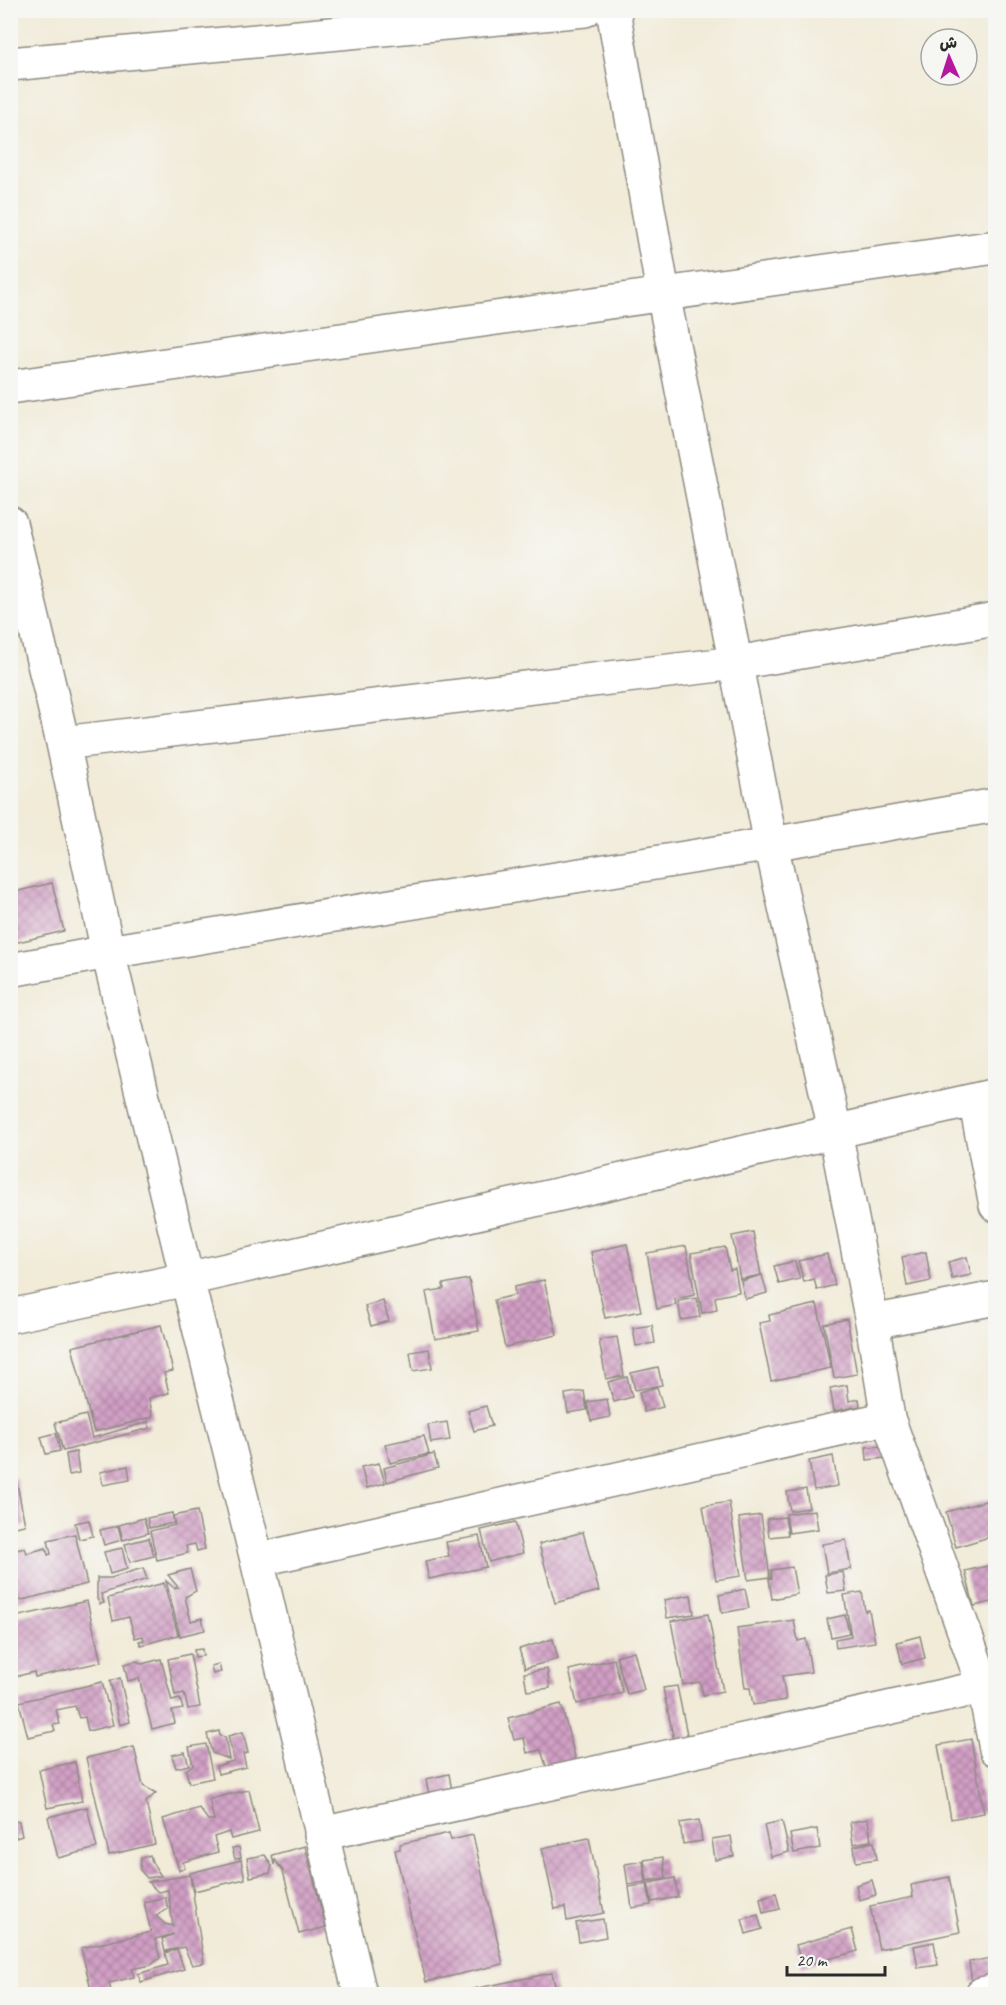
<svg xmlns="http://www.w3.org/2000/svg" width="1006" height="2005" viewBox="0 0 1006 2005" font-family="Caveat,'Playpen Sans Arabic',sans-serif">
	<defs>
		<pattern id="building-cross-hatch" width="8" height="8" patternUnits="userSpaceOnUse" patternTransform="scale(1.5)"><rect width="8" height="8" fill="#d19fc5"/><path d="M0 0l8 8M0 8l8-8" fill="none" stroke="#aa82a0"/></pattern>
	</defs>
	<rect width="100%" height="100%" fill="#f6f6f2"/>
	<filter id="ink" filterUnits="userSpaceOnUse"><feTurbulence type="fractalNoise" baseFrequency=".0167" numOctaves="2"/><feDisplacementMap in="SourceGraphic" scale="12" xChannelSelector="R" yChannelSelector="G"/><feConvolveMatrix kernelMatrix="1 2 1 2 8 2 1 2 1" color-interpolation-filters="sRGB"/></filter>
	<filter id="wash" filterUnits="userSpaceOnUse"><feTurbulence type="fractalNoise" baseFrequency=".008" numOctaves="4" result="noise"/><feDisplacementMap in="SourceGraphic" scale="24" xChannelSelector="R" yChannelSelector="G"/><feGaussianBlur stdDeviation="1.35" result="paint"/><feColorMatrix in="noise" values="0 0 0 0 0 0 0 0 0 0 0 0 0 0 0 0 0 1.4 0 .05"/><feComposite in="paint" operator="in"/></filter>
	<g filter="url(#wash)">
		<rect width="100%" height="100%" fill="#f1ebd8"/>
		<g id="blocks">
			<!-- building -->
			<path fill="url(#building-cross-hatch)" d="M52,883l12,48 -54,13v-51z
				M753,1232l8,43 -21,4 -8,-43z
				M627,1244l14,67 -36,7 -14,-66z
				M686,1246l9,49 -20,4 1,6 -19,4 -10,-56z
				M725,1247l5,23 5,-1 4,23 -24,5 2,13 -15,3 -11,-60z
				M926,1252l5,29 -24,5 -5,-29z
				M827,1254l8,31 -18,5 -3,-11 -10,3 -6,-21z
				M967,1257l4,18 -19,4 -4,-17z
				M795,1261l5,18 -21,5 -5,-18z
				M762,1275l5,18 -22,6 -4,-18z
				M469,1279l10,52 -44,8 -9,-47 18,-3 -1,-5z
				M544,1280l13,55 -52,12 -11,-47 21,-5 -1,-8z
				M697,1298l3,19 -19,3 -3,-19z
				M383,1301l6,20 -18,5 -6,-20z
				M817,1304l14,64 -60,13 -12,-58 11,-2 -1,-6z
				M847,1319l10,55 -23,4 -10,-54z
				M161,1325l12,46 -9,2 5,20 -20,5 4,19 -59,15 -22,-85z
				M652,1325l3,18 -19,3 -3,-18z
				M617,1337l7,39 -18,3 -7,-39z
				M429,1349l3,19 -19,3 -3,-19z
				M658,1367l4,18 -27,5 -4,-17z
				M627,1377l5,20 -18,5 -6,-20z
				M847,1385l2,16 10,-2 1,7 -26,5 -4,-23z
				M657,1387l6,20 -19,5 -5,-20z
				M584,1391l3,19 -19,3 -3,-19z
				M607,1399l3,18 -19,4 -4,-19z
				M486,1406l6,20 -18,5 -6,-20z
				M86,1415l6,23 56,-16 2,6 -87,23 -8,-28z
				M447,1422l3,18 -19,3 -3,-18z
				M56,1433l4,18 -14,3 -5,-17z
				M424,1436l5,18 -39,9 -5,-19z
				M883,1446l2,12 -18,2 -1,-13z
				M76,1452l3,21 -10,2 -3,-21z
				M434,1454l4,14 -51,14 -3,-14z
				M833,1456l5,30 -24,4 -5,-29z
				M379,1463l6,20 -18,5 -6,-21z
				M128,1466l2,14 -27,5 -3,-13z
				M16,1478l9,47 -15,3v-49z
				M806,1489l3,19 -19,3 -3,-19z
				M996,1498v37l-40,12 -10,-35z
				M729,1502l12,74 -25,4 -13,-74z
				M815,1510l3,19 -29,4 -3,-19z
				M197,1511l8,38 -8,2 -2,-7 -9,2 2,7 -31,7 -7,-29 25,-6 -2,-9z
				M172,1513l2,10 -25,5 -2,-10z
				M761,1515l9,62 -22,3 -9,-62z
				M785,1517l3,18 -19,2 -2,-18z
				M144,1518l4,15 -25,7 -4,-15z
				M89,1520l4,16 -14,3 -4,-16z
				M515,1522l8,31 -34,9 -8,-32z
				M118,1526l4,14 -18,5 -4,-15z
				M583,1532l16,59 -44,12 -16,-59z
				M75,1534l12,50 -77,19v-47l6,-1v-5l9,-2 2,5 19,-5 2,7 3,-1 -3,-14z
				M479,1536l7,31 -57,12 -4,-18 24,-5 -3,-14z
				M149,1538l5,18 -24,6 -5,-18z
				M846,1540l5,29 -24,4 -5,-29z
				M122,1548l5,21 -17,5 -6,-22z
				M996,1564v37l-22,5 -9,-35z
				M792,1567l5,27 -25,5 -3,-20 3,-1 -1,-8z
				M143,1568l4,11 -46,15 3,9 -4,1 -3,-5v-21h14z
				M190,1569l6,22 -11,6 6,24 11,-3 3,12 -25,6 -14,-55 8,7 4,-1 -10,-12z
				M843,1572l3,19 -18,2 -3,-18z
				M164,1583l14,52 -37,10 -2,-4 5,-1 -1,-4 -8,2 -6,-21 -16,4 -5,-23z
				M745,1589l4,19 -27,5 -3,-18z
				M862,1592l3,19 4,-1 6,32 -39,6 -1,-9 16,-3 -7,-41z
				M691,1595l3,19 -27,4 -3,-18z
				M87,1601l14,61 -66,15 -1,-5 -24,6v-60z
				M708,1614l15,77 -20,4 -3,-13 -17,3 -12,-64z
				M845,1615l4,18 -18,4 -4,-18z
				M794,1620l4,21 8,-2 5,33 -29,4 4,24 -33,5 -3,-17h-5l-8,-60z
				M920,1636l5,22 -23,6 -5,-22z
				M553,1639l5,20 -33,9 -6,-19z
				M202,1649l1,7 -8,1 -1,-7z
				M634,1651l10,39 -17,4 -11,-38z
				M190,1654l10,53 -12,2 -4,-16 -9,2 -7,-36z
				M161,1659l11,42 8,-2 3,10 -11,2 3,12 -23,6 -13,-51 -11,3 -4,-17 13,-3 5,3z
				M614,1659l9,34 -46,11 -8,-34z
				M219,1664l2,8 -8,2 -2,-8z
				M547,1669l3,19 -23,3 -3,-18z
				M120,1678l10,44 -10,3 -10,-44z
				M102,1682l11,43 -25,6 -3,-14 -6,1 -4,-12 -19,4 4,14 -7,1 2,6 -27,6 -9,-35z
				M677,1686l11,53 -14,2 -11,-53z
				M561,1704l16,61 -29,7 -7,-22 -14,3 -3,-15 -10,2 -6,-22z
				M219,1731l1,5 5,1 4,22 -17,-6 -5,-19z
				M243,1732l5,21 -5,1 3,13 -28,7 -2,-8 18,-5 -6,-25z
				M971,1739l13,74 -33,6 -13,-74z
				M206,1744l7,34 -24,5 -3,-13 7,-5 -4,-18z
				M134,1747l9,39 13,7 -10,9 9,42 -46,11 -23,-97z
				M185,1752l4,13 -13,3 -4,-13z
				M75,1762l7,39 -35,7 -8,-38z
				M449,1774l4,23 -23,4 -4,-22z
				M249,1790l10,42 -28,7 -2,-7 -15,5 4,15 -35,10 2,6 -6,2 -16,-51 36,-11 9,12h6l-5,-21z
				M87,1807l10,41 -39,10 -10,-41z
				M868,1819l3,22 -18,3 -3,-22z
				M699,1820l3,21 -19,3 -3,-21z
				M19,1821l3,15 -6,2 -3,-16z
				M782,1821l7,31 -18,5 -7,-32z
				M817,1829l3,19 -26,5 -4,-19z
				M449,1833l2,7 22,-5 30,129 -77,18 -31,-132 5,-1v-5z
				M731,1836l3,20 -19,4 -3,-21z
				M589,1838l15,75 -37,8 -2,-14 -10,2 -13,-61z
				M874,1842l3,17 -21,3 -2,-16z
				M305,1846l21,81 -27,7 -16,-63 -8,-11 -1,5 -2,-10z
				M239,1847l2,11 -6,1 -3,-11z
				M150,1855l2,7 9,14 -14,2 -7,-8 1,-12z
				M265,1855l7,11 -2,7 -20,4 -3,-19z
				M663,1857l3,21 -19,3 -3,-21z
				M241,1860l4,19 -51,12 -4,-18z
				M643,1861l3,21 -18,3 -3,-21z
				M190,1875l14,88 -12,2 -8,-18 -19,4 -3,-12 12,-5 -19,5 5,19 -9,7 -19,4 2,8 -25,6 2,8 -19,3 -11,-46 70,-16 -7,-30 21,-5 3,12 -12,7 9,8 8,2 -5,-36 -10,2 -10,-10z
				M949,1877l11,55 -81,17 -9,-43 43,-9 -2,-12z
				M675,1878l3,19 -26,5 -4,-19z
				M872,1880l4,15 -17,5 -3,-15z
				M647,1884l4,21 -19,3 -3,-21z
				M776,1893l4,16 -17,4 -3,-15z
				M758,1915l4,14 -16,5 -4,-15z
				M603,1919l3,18 -27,5 -3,-19z
				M852,1929l6,22 -56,15 -6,-21z
				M934,1942l4,23 -20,3 -4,-22z
				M177,1949l7,20 -43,13 -3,-8 30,-9 -3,-12z
				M991,1958l4,19 -23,5 -3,-20z
				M552,1973l5,21h-104v-1z"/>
		</g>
	</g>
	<g filter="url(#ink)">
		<use href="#blocks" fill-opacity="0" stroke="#8e8b82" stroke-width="1.5"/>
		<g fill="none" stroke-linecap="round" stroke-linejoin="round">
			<!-- minor casing -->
			<g stroke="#8e8b82" stroke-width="36">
				<path id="minor" d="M613,10l50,283 108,551 64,287 37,191 16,96 96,269 12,62
					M10,64l575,-54
					M10,387l986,-140
					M10,523l53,220 45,209 79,327 70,281 103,434
					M63,743l673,-80 260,-44
					M10,970l98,-18 663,-108 225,-39
					M975,1100l21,105
					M10,1316l177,-37 809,-184
					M872,1322l124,-24
					M257,1560l631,-142
					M321,1834l675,-150
					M982,1994l14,-3"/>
			</g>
			<!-- minor -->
			<use href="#minor" stroke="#fff" stroke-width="33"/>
		</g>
	</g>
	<!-- margin -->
	<rect width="1006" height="2005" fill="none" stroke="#f6f6f2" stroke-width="36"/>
	<!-- north arrow -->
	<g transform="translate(949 57) rotate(357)"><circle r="28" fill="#f6f6f2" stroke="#a5a5a2" stroke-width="1.5"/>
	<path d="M0-4.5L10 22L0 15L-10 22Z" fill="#b5179e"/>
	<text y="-9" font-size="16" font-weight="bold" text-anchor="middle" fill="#2b2b2b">ش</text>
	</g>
	<!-- scale -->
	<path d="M787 1966v9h98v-9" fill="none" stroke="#2b2b2b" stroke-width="3"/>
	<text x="796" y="1966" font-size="18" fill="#2b2b2b" stroke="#f6f6f2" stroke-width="4.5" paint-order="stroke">20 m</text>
</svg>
